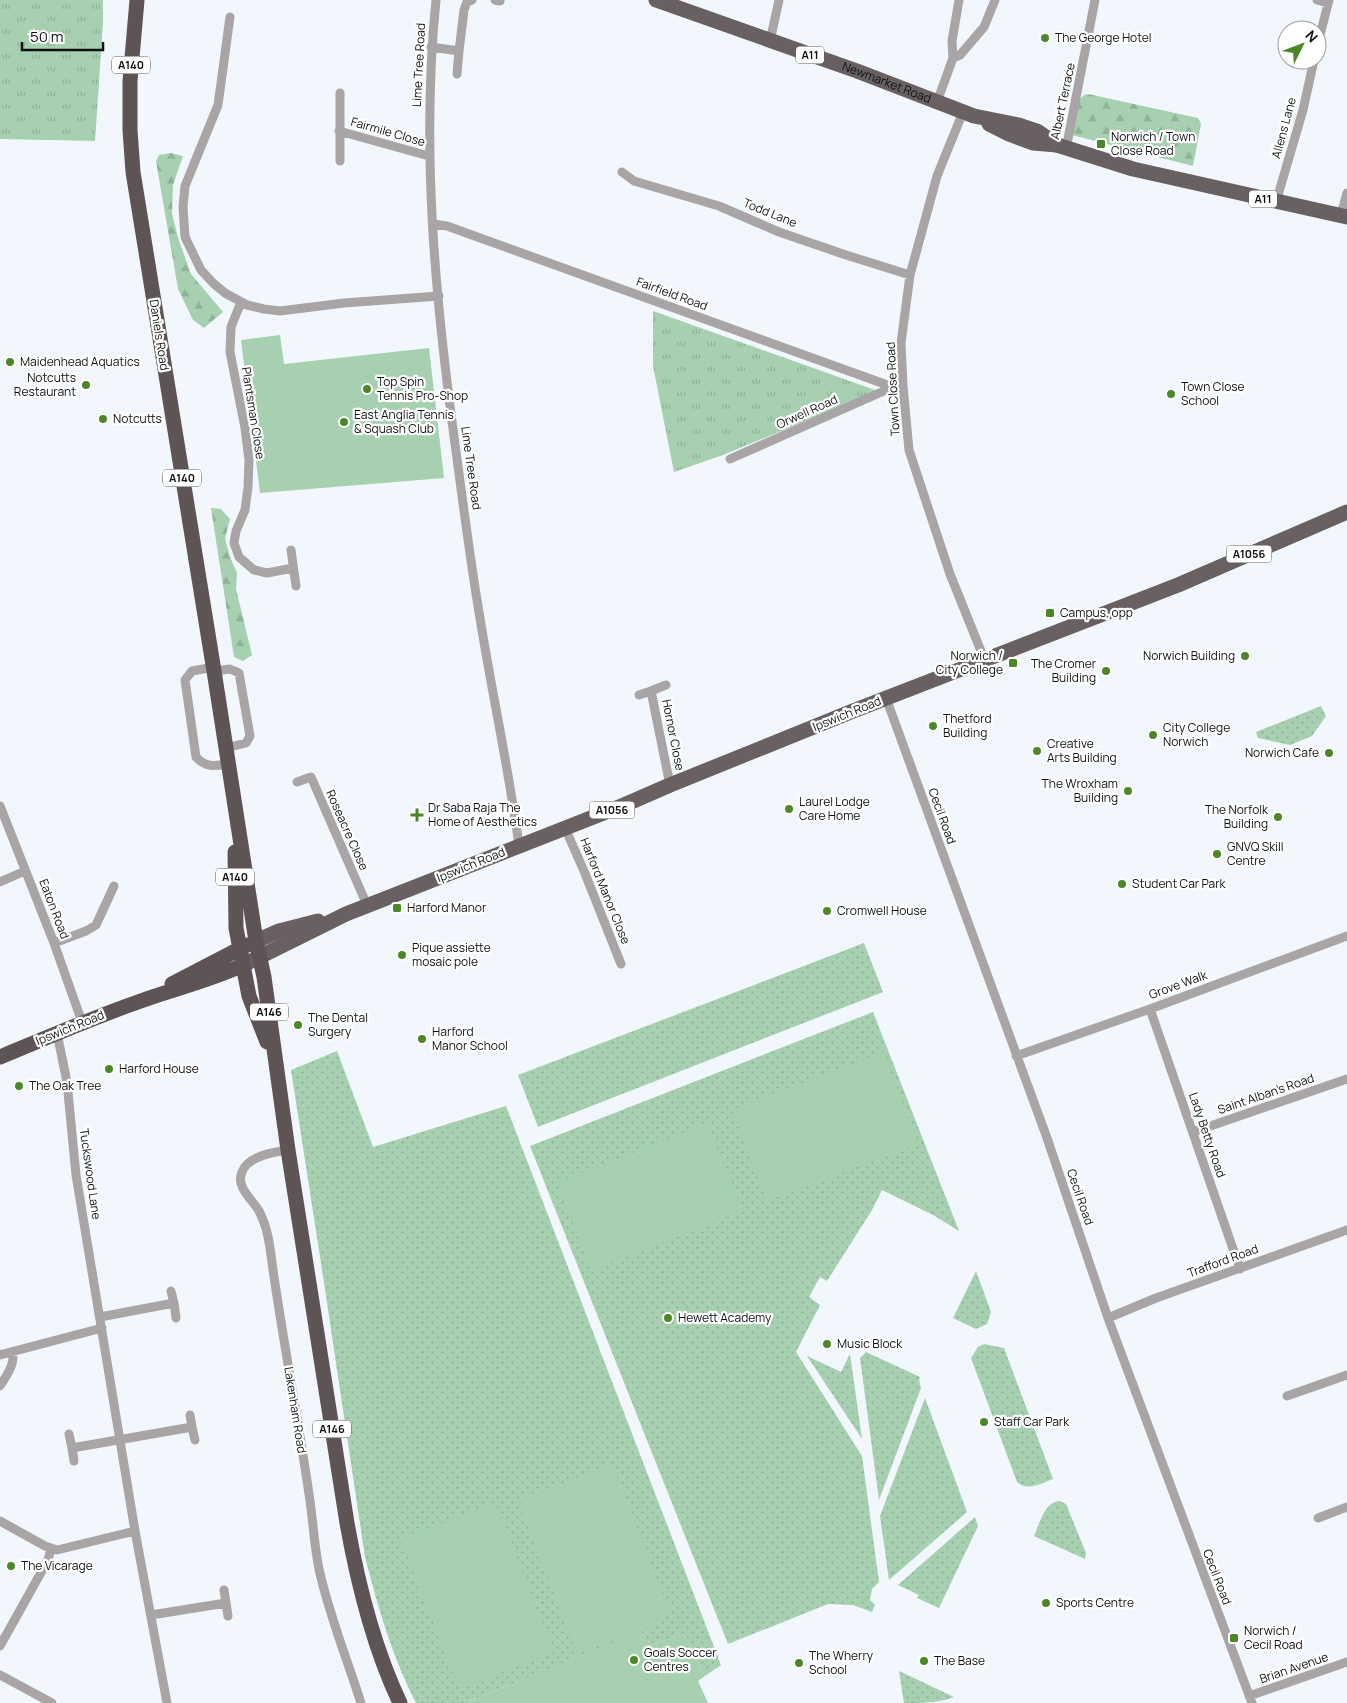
<svg xmlns="http://www.w3.org/2000/svg" width="1347" height="1703" viewBox="0 0 1347 1703" font-family="Manrope,sans-serif">
	<defs>
		<pattern id="grass-dots" width="8" height="8" patternUnits="userSpaceOnUse" patternTransform="scale(1.25)"><rect width="8" height="8" fill="#a6d0af"/><path d="M2 2h.1M6 6h.1" fill="none" stroke="#8eb296" stroke-width="1.8" stroke-linecap="round"/></pattern>
		<pattern id="forest-firs" width="22" height="20" patternUnits="userSpaceOnUse" patternTransform="scale(1.25)"><rect width="22" height="20" fill="#a6d0af"/><path d="M5 1l3.5 6h-7zM16 11l3.5 6h-7z" fill="#8eb296"/></pattern>
		<pattern id="park-tufts" width="24" height="20" patternUnits="userSpaceOnUse" patternTransform="scale(1.25)"><rect width="24" height="20" fill="#a6d0af"/><path d="M3 7l-1-3M5 7V3M7 7l1-3M15 17l-1-3M17 17v-4M19 17l1-3" fill="none" stroke="#8eb296"/></pattern>
	</defs>
	<rect width="100%" height="100%" fill="#f2f7fe"/>
	<!-- grass -->
	<path fill="url(#grass-dots)" d="M1321,706l5,10 -14,20 -22,9 -32,-7 -2,-6z
		M864,943l19,49 -345,135 -20,-52z
		M873,1012l86,219 -26,-16 -51,-25 -10,20 -45,71 -7,-4 -11,20 11,8 -24,47 66,104 17,126 -7,7 -2,11 5,5 -3,7 -19,-7 -25,-1 -100,40 -198,-498z
		M337,1051l36,96 133,-41 215,559 -16,11 -20,-41 -33,9 -11,-12 -171,69 -1,2h-53c-24,-46 -38,-96 -51,-146l-42,-281 -32,-206z
		M976,1271l15,41 -4,12 -11,5 -23,-11z
		M984,1344l20,4 49,131c-11,4 -26,13 -36,3l-46,-124 7,-11z
		M866,1352l54,25 -1,3 2,8 -42,112 -19,-142z
		M850,1354l12,85 -55,-83 34,16z
		M925,1398l42,114 -78,68 -9,-64z
		M1059,1501l7,3 20,49 -1,6 -51,-23c6,-13 10,-33 25,-35z
		M975,1517l3,9 -39,82 -22,-10 2,-3 -21,-10z
		M899,1671l55,26c-15,6 -33,6 -50,6z"/>
	<!-- forest -->
	<path fill="url(#forest-firs)" d="M1088,94l110,24 3,6 -8,42 -121,-31 8,-36 4,-4z
		M171,153l12,3 -10,29 -1,28 6,25 13,36 32,38 -19,16 -11,-8 -15,-31 -22,-128 3,-6z
		M211,508l10,1 9,10 -5,19 5,19 7,16 -1,16 16,66 -9,6 -9,-4z"/>
	<!-- park -->
	<path fill="url(#park-tufts)" d="M0,0h103v22l-8,119 -95,-2z
		M653,311l222,79 -2,3 -150,62 -49,17 -21,-106z"/>
	<!-- garden -->
	<path fill="#a6d0af" d="M280,335l4,29 145,-16 15,130 -184,15 -19,-153z
		M883,1052l35,92 -151,57 -35,-91z
		M707,1123l36,88 -151,60 -35,-88z
		M612,1464l59,150 -30,18 11,12 33,-9 20,41 -7,5 10,22h-239l1,-2 164,-67 -58,17 -58,-150z
		M495,1502l59,150 -95,37 -58,-150z"/>
	<g fill="none" stroke-linecap="round" stroke-linejoin="round">
		<!-- minor -->
		<path stroke="#a9a4a5" stroke-width="9" d="M436,0c-15,148 -1,297 19,444 8,58 15,116 25,174 12,76 29,151 39,228
			M495,0l5,1
			M1317,0l11,3
			M230,17l-12,88 -33,81 -2,21 2,30 16,33 13,14 11,9 22,12 17,4 16,2 64,-8 95,-7
			M770,41l9,-41
			M431,47l28,4 5,-41 3,-8 5,-2
			M1317,47l12,-47
			M953,58l7,-3 24,-28 11,-27
			M457,74l2,-23
			M340,93v68
			M937,102l16,-44 -1,-17 7,-41
			M963,112l-26,64 -27,99 -9,68 2,43 6,64 41,124 35,87
			M339,131l90,25
			M1066,149l29,-149
			M622,172l12,9 85,25 60,26 67,23 64,20
			M1276,202l27,-92 11,-50
			M1341,215l6,-22
			M433,224l14,2 446,161 10,-1
			M241,302l-10,25 -1,25 15,76 4,32 -1,27 -3,23 -9,21 -2,12 5,14 15,13 13,3 26,-5
			M730,459l163,-72
			M291,550l5,36
			M214,667l-22,4 -7,9 11,77c10,11 19,9 33,7
			M214,671l16,-2 9,4 11,63 -4,7 -20,5
			M651,691l15,-6
			M639,695l12,-4 19,94
			M886,698l161,440 61,180 144,385
			M297,782l14,-5 56,128
			M0,806l54,137 28,79
			M565,828l19,43 37,93
			M0,882l25,-11
			M54,943l32,-12 10,-6 18,-39
			M1150,1009l90,260
			M57,1033l10,49 9,93 59,356 32,172
			M1016,1056l134,-47 197,-73
			M1193,1132l154,-53
			M288,1150c-14,2 -40,6 -46,22 -7,15 11,28 17,39 10,19 11,38 14,59 11,75 25,149 36,224 4,25 5,51 10,75 10,46 28,90 42,134
			M171,1291l3,12
			M100,1317l74,-14 2,15
			M1108,1318l48,-20 191,-68
			M0,1355l102,-27
			M0,1386c6,-10 16,-22 12,-34
			M1287,1396l60,-21
			M190,1415l2,12
			M69,1434l3,14
			M74,1461l-2,-13 120,-21 3,13
			M1318,1518l29,-11
			M0,1521l45,25 12,4 78,-19
			M224,1590l2,13
			M151,1615l75,-12 2,13
			M0,1646l48,-86 3,-11
			M0,1675l52,28
			M1249,1696l98,-34"/>
		<!-- primary -->
		<g stroke="#696062" stroke-width="15">
			<path id="s1" d="M656,0l201,71 117,45 45,9 18,6 20,14"/>
			<path d="M989,124l20,10 24,9 24,2 76,24 214,48"/>
			<path d="M256,941l23,-10 39,-10"/>
			<path d="M243,965l103,-51 278,-109 46,-20 183,-74 325,-126 169,-73"/>
		</g>
		<!-- trunk -->
		<path stroke="#5e5456" stroke-width="15" d="M137,0l-7,81v49l3,42 81,499 42,270 8,36 24,173 59,373c11,62 26,123 53,180
			M235,852l1,76 13,68 18,46
			M172,984l75,-39
			M0,1057c46,-19 92,-39 138,-55 35,-13 71,-21 105,-37"/>
	</g>
	<!-- markers -->
	<g fill="#4b8726" stroke="#fff" stroke-width="2">
		<circle cx="1045" cy="38" r="5"/>
		<rect x="1096" y="139" width="10" height="10" rx="2.5"/>
		<circle cx="10" cy="362" r="5"/>
		<circle cx="86" cy="385" r="5"/>
		<circle cx="367" cy="389" r="5"/>
		<circle cx="1171" cy="394" r="5"/>
		<circle cx="103" cy="419" r="5"/>
		<circle cx="344" cy="422" r="5"/>
		<rect x="1045" y="608" width="10" height="10" rx="2.5"/>
		<circle cx="1245" cy="656" r="5"/>
		<rect x="1008" y="658" width="10" height="10" rx="2.5"/>
		<circle cx="1106" cy="671" r="5"/>
		<circle cx="933" cy="726" r="5"/>
		<circle cx="1153" cy="735" r="5"/>
		<circle cx="1037" cy="751" r="5"/>
		<circle cx="1329" cy="753" r="5"/>
		<circle cx="1128" cy="791" r="5"/>
		<circle cx="789" cy="809" r="5"/>
		<path d="M414.5 807.5h5v5h5v5h-5v5h-5v-5h-5v-5h5z"/>
		<circle cx="1278" cy="817" r="5"/>
		<circle cx="1217" cy="854" r="5"/>
		<circle cx="1122" cy="884" r="5"/>
		<rect x="392" y="903" width="10" height="10" rx="2.5"/>
		<circle cx="827" cy="911" r="5"/>
		<circle cx="402" cy="955" r="5"/>
		<circle cx="298" cy="1025" r="5"/>
		<circle cx="422" cy="1039" r="5"/>
		<circle cx="109" cy="1069" r="5"/>
		<circle cx="19" cy="1086" r="5"/>
		<circle cx="668" cy="1318" r="5"/>
		<circle cx="827" cy="1344" r="5"/>
		<circle cx="984" cy="1422" r="5"/>
		<circle cx="11" cy="1566" r="5"/>
		<circle cx="1046" cy="1603" r="5"/>
		<rect x="1229" y="1633" width="10" height="10" rx="2.5"/>
		<circle cx="634" cy="1660" r="5"/>
		<circle cx="924" cy="1661" r="5"/>
		<circle cx="799" cy="1663" r="5"/>
	</g>
	<g text-anchor="middle" stroke-width="4.5" stroke-linejoin="round" paint-order="stroke">
		<!-- shield labels -->
		<g fill="#fff" stroke="#56585a" stroke-width="1">
			<rect x="796" y="46.5" width="28" height="17" rx="4"/>
			<rect x="112" y="56.5" width="38" height="17" rx="4"/>
			<rect x="1249" y="190.5" width="28" height="17" rx="4"/>
			<rect x="163" y="469.5" width="38" height="17" rx="4"/>
			<rect x="1226.5" y="545.5" width="45" height="17" rx="4"/>
			<rect x="589.5" y="801.5" width="45" height="17" rx="4"/>
			<rect x="216" y="868.5" width="38" height="17" rx="4"/>
			<rect x="250" y="1003.5" width="38" height="17" rx="4"/>
			<rect x="313" y="1420.5" width="38" height="17" rx="4"/>
		</g>
		<g font-size="11" font-weight="bold" fill="#0e1013">
			<text x="810" y="59">A11</text>
			<text x="131" y="69">A140</text>
			<text x="1263" y="203">A11</text>
			<text x="182" y="482">A140</text>
			<text x="1249" y="558">A1056</text>
			<text x="612" y="814">A1056</text>
			<text x="235" y="881">A140</text>
			<text x="269" y="1016">A146</text>
			<text x="332" y="1433">A146</text>
		</g>
		<!-- poi labels -->
		<g font-size="12" fill="#0e1013" stroke="#fff" text-anchor="start">
			<text x="1055" y="42">The George Hotel</text>
			<text x="1111" y="141">Norwich / Town<tspan x="1111" dy="14">Close Road</tspan></text>
			<text x="20" y="366">Maidenhead Aquatics</text>
			<text x="76" y="382" text-anchor="end">Notcutts<tspan x="76" dy="14">Restaurant</tspan></text>
			<text x="377" y="386">Top Spin<tspan x="377" dy="14">Tennis Pro-Shop</tspan></text>
			<text x="1181" y="391">Town Close<tspan x="1181" dy="14">School</tspan></text>
			<text x="354" y="419">East Anglia Tennis<tspan x="354" dy="14">&amp; Squash Club</tspan></text>
			<text x="113" y="423">Notcutts</text>
			<text x="1060" y="617">Campus, opp</text>
			<text x="1003" y="660" text-anchor="end">Norwich /<tspan x="1003" dy="14">City College</tspan></text>
			<text x="1235" y="660" text-anchor="end">Norwich Building</text>
			<text x="1096" y="668" text-anchor="end">The Cromer<tspan x="1096" dy="14">Building</tspan></text>
			<text x="943" y="723">Thetford<tspan x="943" dy="14">Building</tspan></text>
			<text x="1163" y="732">City College<tspan x="1163" dy="14">Norwich</tspan></text>
			<text x="1047" y="748">Creative<tspan x="1047" dy="14">Arts Building</tspan></text>
			<text x="1319" y="757" text-anchor="end">Norwich Cafe</text>
			<text x="1118" y="788" text-anchor="end">The Wroxham<tspan x="1118" dy="14">Building</tspan></text>
			<text x="799" y="806">Laurel Lodge<tspan x="799" dy="14">Care Home</tspan></text>
			<text x="428" y="812">Dr Saba Raja The<tspan x="428" dy="14">Home of Aesthetics</tspan></text>
			<text x="1268" y="814" text-anchor="end">The Norfolk<tspan x="1268" dy="14">Building</tspan></text>
			<text x="1227" y="851">GNVQ Skill<tspan x="1227" dy="14">Centre</tspan></text>
			<text x="1132" y="888">Student Car Park</text>
			<text x="407" y="912">Harford Manor</text>
			<text x="837" y="915">Cromwell House</text>
			<text x="412" y="952">Pique assiette<tspan x="412" dy="14">mosaic pole</tspan></text>
			<text x="308" y="1022">The Dental<tspan x="308" dy="14">Surgery</tspan></text>
			<text x="432" y="1036">Harford<tspan x="432" dy="14">Manor School</tspan></text>
			<text x="119" y="1073">Harford House</text>
			<text x="29" y="1090">The Oak Tree</text>
			<text x="678" y="1322">Hewett Academy</text>
			<text x="837" y="1348">Music Block</text>
			<text x="994" y="1426">Staff Car Park</text>
			<text x="21" y="1570">The Vicarage</text>
			<text x="1056" y="1607">Sports Centre</text>
			<text x="1244" y="1635">Norwich /<tspan x="1244" dy="14">Cecil Road</tspan></text>
			<text x="644" y="1657">Goals Soccer<tspan x="644" dy="14">Centres</tspan></text>
			<text x="809" y="1660">The Wherry<tspan x="809" dy="14">School</tspan></text>
			<text x="934" y="1665">The Base</text>
		</g>
		<!-- street labels -->
		<g font-size="12" fill="#0e1013" stroke="#fff">
			<text transform="translate(419 65) rotate(-87)" y="4">Lime Tree Road</text>
			<text dy="4" stroke="none"><textPath href="#s1" startOffset="245">Newmarket Road</textPath></text>
			<text transform="translate(1063 101) rotate(-78)" y="4">Albert Terrace</text>
			<text transform="translate(1284 128) rotate(-75)" y="4">Allens Lane</text>
			<text transform="translate(388 132) rotate(16)" y="4">Fairmile Close</text>
			<text transform="translate(770 213) rotate(22)" y="4">Todd Lane</text>
			<text transform="translate(672 294) rotate(20)" y="4">Fairfield Road</text>
			<text transform="translate(159 335) rotate(81)" y="4">Daniels Road</text>
			<text transform="translate(893 389) rotate(-93)" y="4">Town Close Road</text>
			<text transform="translate(807 412) rotate(-24)" y="4">Orwell Road</text>
			<text transform="translate(253 413) rotate(81)" y="4">Plantsman Close</text>
			<text transform="translate(471 468) rotate(82)" y="4">Lime Tree Road</text>
			<text transform="translate(847 714) rotate(-22)" y="4">Ipswich Road</text>
			<text transform="translate(673 735) rotate(79)" y="4">Hornor Close</text>
			<text transform="translate(942 816) rotate(70)" y="4">Cecil Road</text>
			<text transform="translate(347 830) rotate(66)" y="4">Roseacre Close</text>
			<text transform="translate(471 865) rotate(-22)" y="4">Ipswich Road</text>
			<text transform="translate(605 891) rotate(68)" y="4">Harford Manor Close</text>
			<text transform="translate(54 909) rotate(69)" y="4">Eaton Road</text>
			<text transform="translate(1178 985) rotate(-20)" y="4">Grove Walk</text>
			<text transform="translate(70 1028) rotate(-22)" y="4">Ipswich Road</text>
			<text transform="translate(1266 1094) rotate(-19)" y="4">Saint Alban's Road</text>
			<text transform="translate(1207 1135) rotate(71)" y="4">Lady Betty Road</text>
			<text transform="translate(90 1174) rotate(82)" y="4">Tuckswood Lane</text>
			<text transform="translate(1080 1197) rotate(71)" y="4">Cecil Road</text>
			<text transform="translate(1223 1261) rotate(-20)" y="4">Trafford Road</text>
			<text transform="translate(295 1410) rotate(81)" y="4">Lakenham Road</text>
			<text transform="translate(1217 1577) rotate(69)" y="4">Cecil Road</text>
			<text transform="translate(1294 1668) rotate(-19)" y="4">Brian Avenue</text>
		</g>
	</g>
	<!-- north arrow -->
	<g transform="translate(1302 45) rotate(48)"><circle r="24" fill="#ffffff" stroke="#9f9fa1"/>
	<path d="M0-4L9 19L0 12L-9 19Z" fill="#4b8726"/>
	<text y="-8" font-size="14" font-weight="bold" text-anchor="middle" fill="#0e1013">N</text>
	</g>
	<!-- scale -->
	<path d="M22 42v8h81v-8" fill="none" stroke="#0e1013" stroke-width="2.5"/>
	<text x="30" y="42" font-size="15" fill="#0e1013" stroke="#ffffff" stroke-width="4" paint-order="stroke">50 m</text>
</svg>
